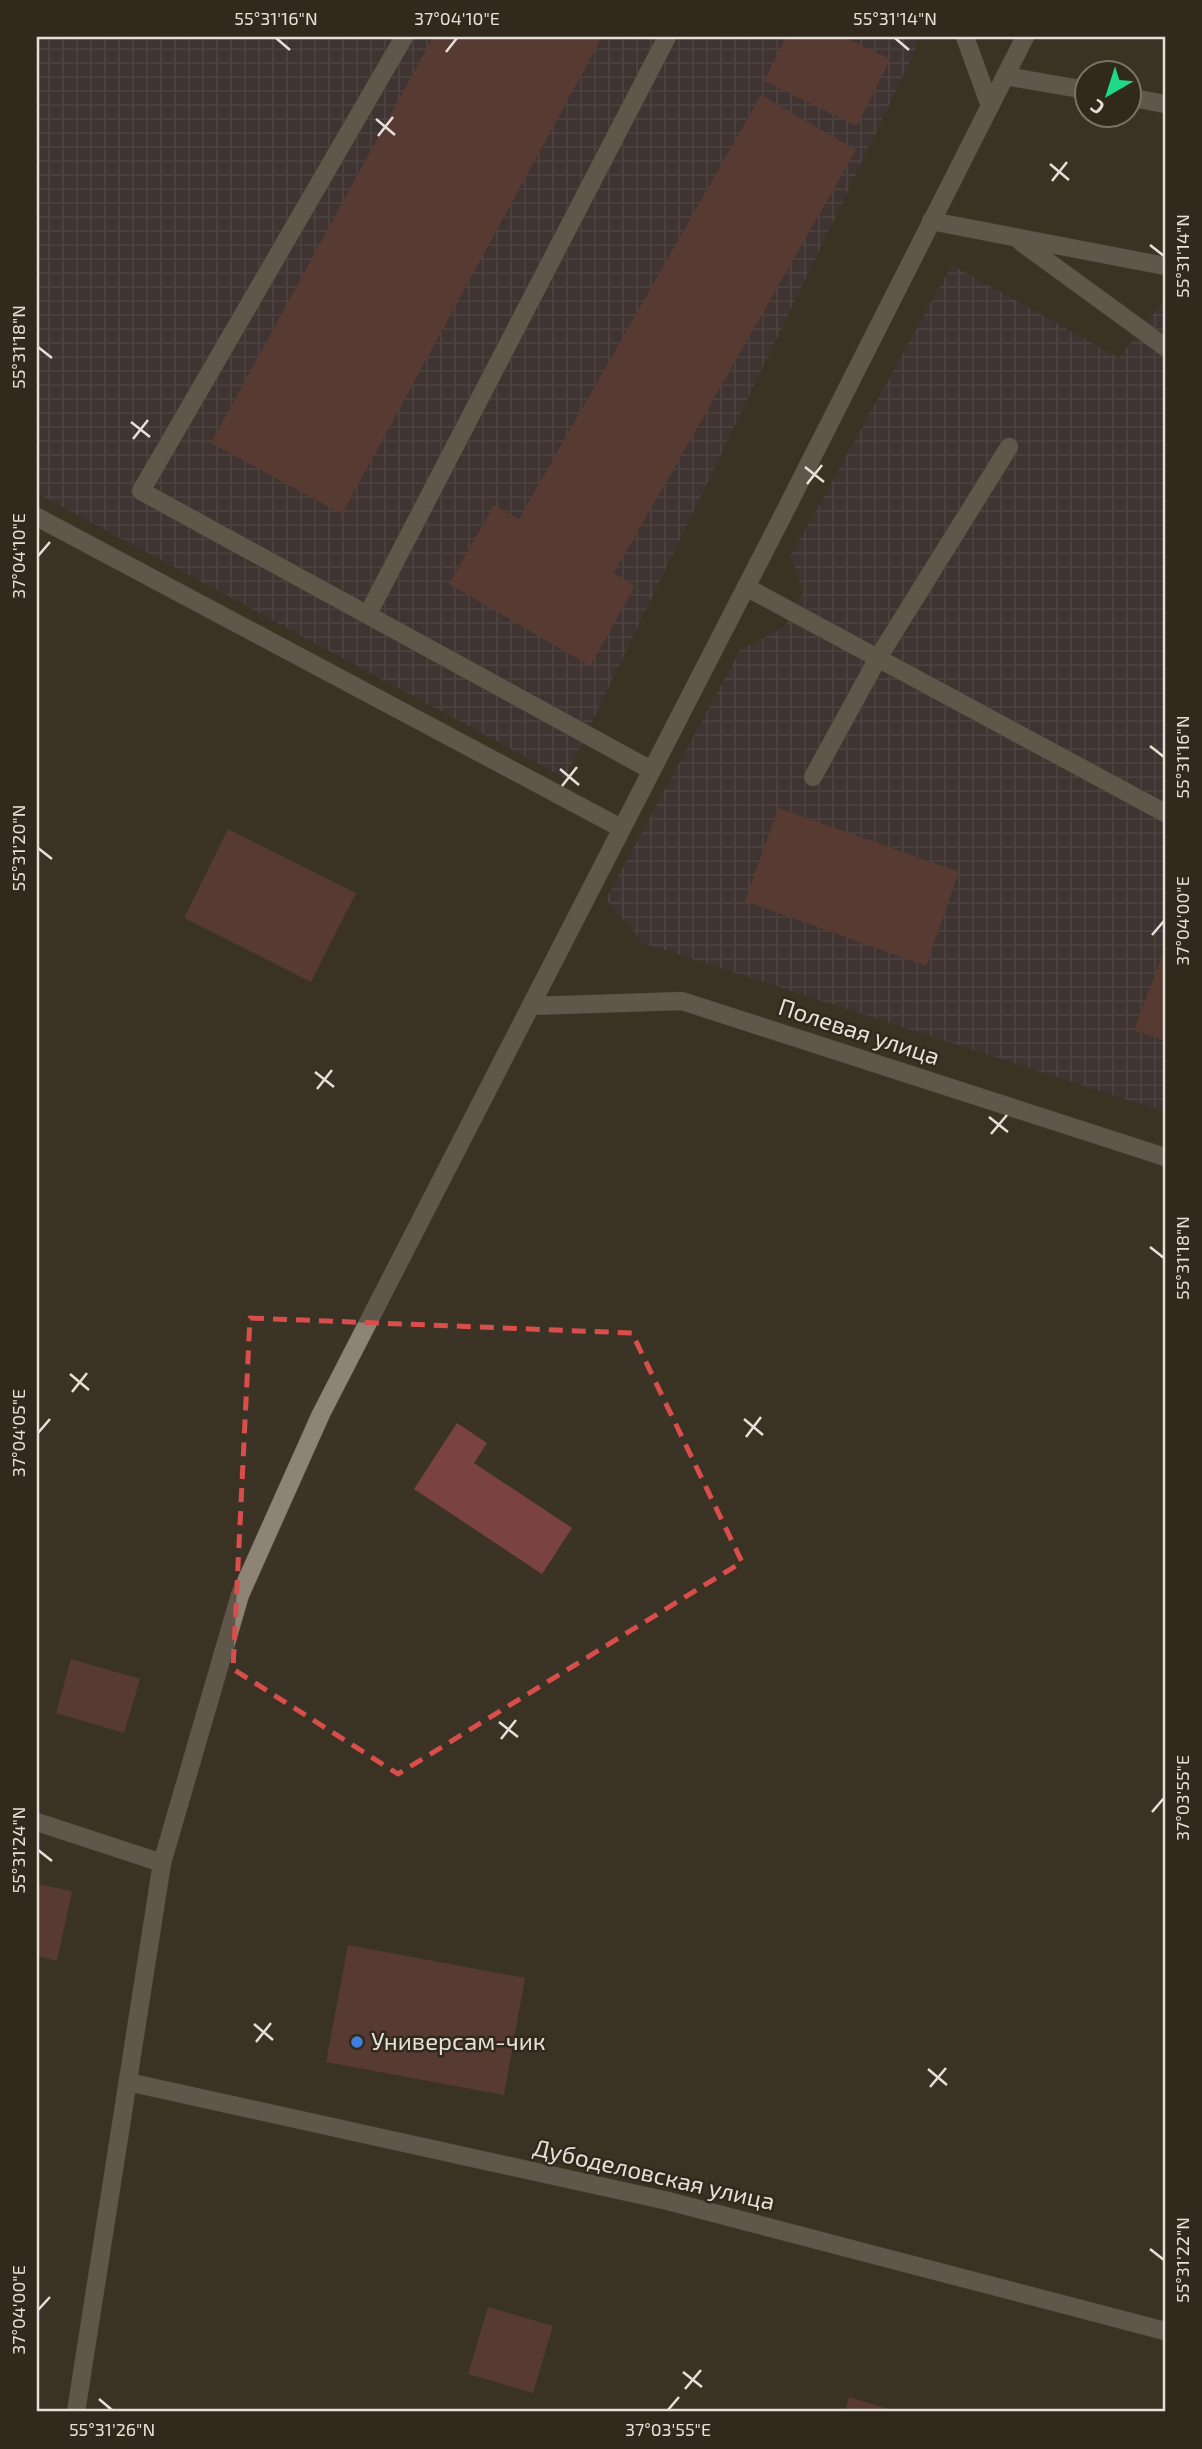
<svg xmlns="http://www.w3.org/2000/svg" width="1202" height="2449" viewBox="0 0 1202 2449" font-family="'Exo 2',sans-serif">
	<defs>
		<pattern id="industrial-grid" width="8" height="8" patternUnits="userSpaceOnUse" patternTransform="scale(1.75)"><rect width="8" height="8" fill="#453644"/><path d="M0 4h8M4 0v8" fill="none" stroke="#60535e"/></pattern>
	</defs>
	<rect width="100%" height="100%" fill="#3b3325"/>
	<!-- industrial -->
	<path fill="url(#industrial-grid)" d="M40,37h876v12l-351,729 -528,-285v-451z
		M952,265l167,93 46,-59v813l-522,-169 -37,-44 134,-249 45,-23 18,-35 -12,-36z"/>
	<!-- building -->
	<path fill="#7a4341" d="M433,37h169l-260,477 -131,-71z
		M786,37h58l46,22 -33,67 -93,-45z
		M761,95l95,55 -242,423 21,13 -45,80 -141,-82 45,-79 25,14z
		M778,808l181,64 -33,94 -181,-65z
		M228,829l128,64 -45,89 -127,-64z
		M1165,948v93l-31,-11z
		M457,1423l30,20 -13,20 98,65 -30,46 -128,-85z
		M71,1659l69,20 -16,54 -68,-20z
		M37,1884l35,7 -15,70 -20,-5z
		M348,1945l177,33 -21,117 -178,-33z
		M488,2307l65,19 -20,67 -65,-19z
		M849,2397l49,15h-53z"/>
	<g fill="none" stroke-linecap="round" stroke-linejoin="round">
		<!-- service casing -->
		<g stroke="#554e43" stroke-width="19">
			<path id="service" d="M404,37l-263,454 510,279
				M965,37l25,69
				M1005,76l81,14
				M1128,97l37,7
				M931,221l234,45
				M1021,242l144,105
				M37,517l584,311
				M746,587l419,226
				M368,614l299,-577
				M813,777l65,-119 131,-211"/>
		</g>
		<!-- minor casing -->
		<g stroke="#554e43" stroke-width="19">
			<path id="minor" d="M37,1822l125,41
				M128,2082l540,119 497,130"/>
		</g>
		<!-- tertiary casing -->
		<g stroke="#554e43" stroke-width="19">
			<path id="tertiary" d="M531,1006l151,-5 483,156
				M76,2412l86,-549 78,-268 81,-181 460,-895 244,-482"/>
		</g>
		<!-- service -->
		<use href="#service" stroke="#8d8475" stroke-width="18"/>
		<!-- minor -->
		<use href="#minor" stroke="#8d8475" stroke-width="18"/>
		<!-- tertiary -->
		<use href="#tertiary" stroke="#8d8475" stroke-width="18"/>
	</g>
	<!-- marked area -->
	<path d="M0 0H1202V2449H0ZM250,1318l382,15 110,229 -344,212 -165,-105z" fill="#3b3325" fill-opacity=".55" fill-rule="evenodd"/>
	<path fill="none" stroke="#d94d4b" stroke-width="5" stroke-dasharray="14 9" stroke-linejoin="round" d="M250,1318l382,15 110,229 -344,212 -165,-105z"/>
	<!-- ticks -->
	<path fill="none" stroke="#e6e1d8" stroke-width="2.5" d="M276,38l14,12M895,38l14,12M446,52l11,-14M376,119l19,16M378,136l15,-19M1050,164l19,16M1052,181l15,-19M1150,245l14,11M38,347l14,11M131,422l19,15M133,439l15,-19M805,467l19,15M807,484l15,-19M38,556l12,-14M1150,746l14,11M560,769l19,16M562,786l15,-19M38,848l14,11M1152,935l12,-14M315,1072l19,15M317,1089l15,-19M989,1117l19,15M991,1134l16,-19M1150,1247l14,11M70,1374l19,16M72,1392l15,-19M744,1419l19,16M38,1433l12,-14M746,1437l15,-20M499,1722l19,15M501,1739l15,-19M1152,1812l12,-14M38,1850l14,11M254,2024l19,16M256,2042l15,-19M928,2069l19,16M930,2087l16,-19M1150,2249l14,11M38,2310l12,-13M683,2372l19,15M685,2389l16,-19M99,2399l13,11M668,2410l11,-13"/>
	<!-- markers -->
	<circle fill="#3f7fe0" stroke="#31291c" stroke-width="2.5" cx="357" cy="2042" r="7"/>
	<g text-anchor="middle" stroke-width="5" stroke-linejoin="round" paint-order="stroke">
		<!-- street labels -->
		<g font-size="24" fill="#e6e1d8" stroke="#31291c">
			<text transform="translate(859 1032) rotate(18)" y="8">Полевая улица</text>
			<text transform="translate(654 2175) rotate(13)" y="8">Дубоделовская улица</text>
		</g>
		<!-- poi labels -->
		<g font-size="24" fill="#e6e1d8" stroke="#31291c" text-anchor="start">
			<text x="371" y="2050">Универсам-чик</text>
		</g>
	</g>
	<!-- border -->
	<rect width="1202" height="2449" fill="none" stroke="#31291c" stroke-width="77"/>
	<!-- north arrow -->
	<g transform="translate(1108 94) rotate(219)"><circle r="33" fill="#31291c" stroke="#797367" stroke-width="2"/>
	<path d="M0-5L12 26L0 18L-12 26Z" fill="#1dd988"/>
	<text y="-10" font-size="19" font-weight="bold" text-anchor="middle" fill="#e6e1d8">С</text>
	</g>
	<rect x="38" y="38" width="1126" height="2372" fill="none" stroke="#e6e1d8" stroke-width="2.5"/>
	<g font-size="18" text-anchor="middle" fill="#e6e1d8">
		<text x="276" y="25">55°31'16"N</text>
		<text x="457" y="25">37°04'10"E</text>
		<text x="895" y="25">55°31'14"N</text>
		<text transform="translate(1183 256) rotate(-90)" y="6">55°31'14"N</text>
		<text transform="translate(19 347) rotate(-90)" y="6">55°31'18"N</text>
		<text transform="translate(19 556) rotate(-90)" y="6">37°04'10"E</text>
		<text transform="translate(1183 757) rotate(-90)" y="6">55°31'16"N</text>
		<text transform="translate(19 848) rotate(-90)" y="6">55°31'20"N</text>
		<text transform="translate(1183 921) rotate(-90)" y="6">37°04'00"E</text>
		<text transform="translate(1183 1258) rotate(-90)" y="6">55°31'18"N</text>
		<text transform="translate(19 1433) rotate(-90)" y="6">37°04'05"E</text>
		<text transform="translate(1183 1798) rotate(-90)" y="6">37°03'55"E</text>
		<text transform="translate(19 1850) rotate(-90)" y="6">55°31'24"N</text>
		<text transform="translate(1183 2260) rotate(-90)" y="6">55°31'22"N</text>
		<text transform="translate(19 2310) rotate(-90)" y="6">37°04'00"E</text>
		<text x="112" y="2436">55°31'26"N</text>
		<text x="668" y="2436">37°03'55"E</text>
	</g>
</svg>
